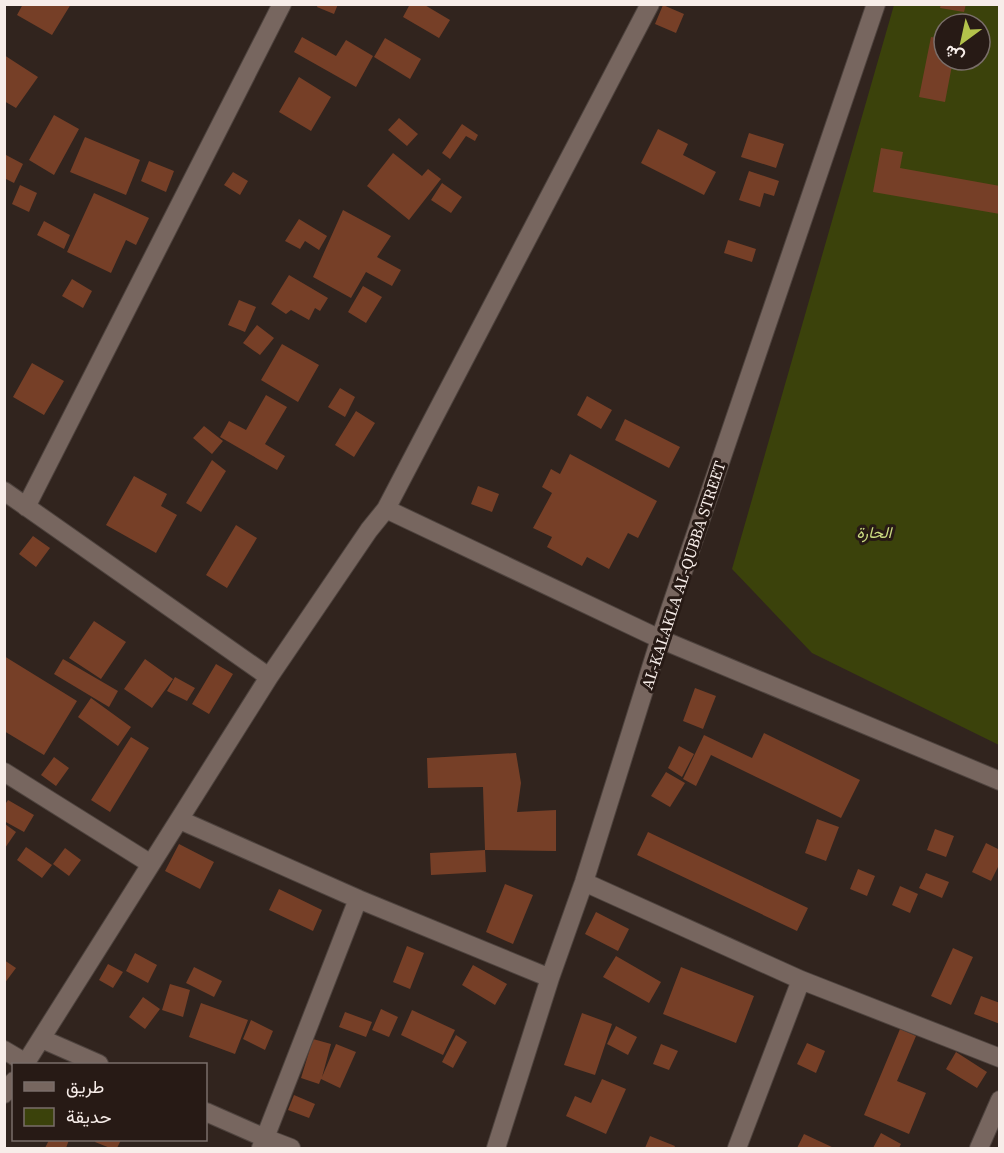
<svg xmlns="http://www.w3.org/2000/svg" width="1004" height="1153" viewBox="0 0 1004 1153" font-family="'Source Serif 4',Vazirmatn,serif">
	<rect width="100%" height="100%" fill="#31241e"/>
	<!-- green -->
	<path fill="#3b420b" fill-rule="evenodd" d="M894,5h105v740l-187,-92 -80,-84zM944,24h36v36h-36z"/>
	<!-- building -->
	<path fill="#763f27" d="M23,4h48l-19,31 -35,-20z
		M318,4h20l-4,10 -17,-7z
		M410,4h13l27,16 -11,18 -36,-21z
		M941,4h25l-2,8 -24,-4z
		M663,5l21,9 -8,19 -21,-9z
		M302,37l34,19 10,-16 27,16 -17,31 -62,-35z
		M931,37l13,2v21h9l-8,42 -26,-5z
		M385,38l36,21 -11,20 -36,-22z
		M4,55l34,22 -22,31 -12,-7z
		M299,77l32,20 -20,34 -32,-19z
		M54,115l25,14 -25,46 -25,-15z
		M399,118l19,16 -11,12 -19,-16z
		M462,124l16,11 -3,6 -9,-5 -16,23 -8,-6z
		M658,129l30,15 -5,11 33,17 -12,23 -63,-32z
		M749,133l35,11 -8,24 -35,-11z
		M85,137l55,23 -14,35 -56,-23z
		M881,148l22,4 -3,16 100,18v28l-127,-22z
		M393,153l29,23 6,-7 13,10 -32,41 -42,-34z
		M6,155l17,9 -9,19 -10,-5v-20z
		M149,161l25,10 -8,21 -25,-11z
		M749,171l30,10 -5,15 -10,-3 -4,14 -21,-7z
		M233,172l15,9 -8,14 -16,-10z
		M442,183l20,14 -11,16 -20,-13z
		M20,185l17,8 -8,19 -17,-8z
		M94,193l55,25 -13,27 -10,-5 -15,33 -44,-21z
		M343,210l48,26 -14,21 24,13 -9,16 -26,-14 -15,26 -38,-21z
		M299,219l28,17 -8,14 -14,-9 -5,8 -15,-8z
		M44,221l26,14 -6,14 -27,-14z
		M728,240l28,9 -4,13 -28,-9z
		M289,275l39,23 -8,13 -5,-3 -6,12 -18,-10 -5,4 -15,-10z
		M72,279l20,12 -9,17 -21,-12z
		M363,286l19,11 -16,26 -18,-11z
		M239,300l17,7 -11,25 -17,-7z
		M257,325l17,13 -14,17 -17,-12z
		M282,344l37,21 -21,37 -37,-22z
		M32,363l32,18 -20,34 -31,-18z
		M340,388l15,9 -10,20 -17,-10z
		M266,395l21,12 -22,37 20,12 -8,14 -57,-33 9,-16 17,9z
		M587,396l25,14 -11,19 -24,-14z
		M356,411l19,12 -21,34 -19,-12z
		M625,419l55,28 -11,21 -54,-28z
		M204,426l19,15 -11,13 -19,-16z
		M570,454l87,47 -19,37 -10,-5 -19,36 -22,-12 -5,9 -35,-19 5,-10 -19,-9 19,-35 -10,-6 9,-18 9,5z
		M212,460l14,11 -25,41 -15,-9z
		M134,476l33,18 -6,12 16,9 -21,38 -50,-28z
		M478,486l21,8 -7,18 -21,-8z
		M236,525l21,13 -30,50 -21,-13z
		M33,536l17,12 -14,19 -17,-13z
		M94,621l32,21 -25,37 -32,-21z
		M4,656l73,45 -33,54 -40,-24z
		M63,659l55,32 -9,16 -55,-33z
		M145,659l28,20 -21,29 -28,-19z
		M216,664l17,10 -24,40 -17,-10z
		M175,677l20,11 -8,13 -20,-10z
		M695,688l21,8 -13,33 -20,-8z
		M91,698l40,29 -13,19 -40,-29z
		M764,733l96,47 -19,38 -130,-63 -15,31 -13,-7 21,-44 48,23z
		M131,737l18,11 -39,64 -19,-12z
		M679,746l15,8 -12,23 -14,-9z
		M516,753l5,30 -4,29 39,-2v41l-71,-1 -2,-63 -55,1 -1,-30z
		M54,757l15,11 -13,18 -15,-11z
		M666,772l19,11 -15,24 -19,-11z
		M8,800l26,15 -10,17 -20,-11v-15z
		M817,819l22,8 -13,34 -21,-8z
		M5,824l11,8 -11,16z
		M935,829l19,7 -8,21 -19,-7z
		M648,832l160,76 -11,23 -160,-76z
		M986,843l14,7v13l-9,18 -19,-9z
		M179,844l35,18 -14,27 -35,-18z
		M26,847l26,18 -10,13 -25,-18z
		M65,848l16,12 -12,16 -16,-12z
		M485,850l1,22 -55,3 -1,-22z
		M858,869l17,7 -8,20 -17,-7z
		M926,873l23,9 -7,16 -23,-10z
		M505,884l28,11 -20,49 -27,-12z
		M900,886l18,8 -8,19 -18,-8z
		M279,889l43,21 -9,21 -44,-21z
		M596,912l33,17 -11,22 -33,-17z
		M407,946l17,7 -14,36 -17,-7z
		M953,948l20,9 -22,48 -20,-9z
		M135,953l22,12 -9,18 -22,-12z
		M616,956l45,26 -12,21 -46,-26z
		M4,960l12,8 -12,16z
		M108,964l15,8 -10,16 -14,-8z
		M473,965l34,19 -12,21 -33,-20z
		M194,967l28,14 -8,16 -28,-14z
		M681,967l73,29 -18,47 -73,-29z
		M170,984l20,6 -7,27 -21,-7z
		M981,996l19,7v21l-26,-10z
		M143,997l17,12 -15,20 -16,-12z
		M201,1003l47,17 -13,34 -46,-17z
		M381,1009l17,8 -9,20 -17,-7z
		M412,1010l43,20 -12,25 -42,-20z
		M345,1012l27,10 -6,15 -27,-10z
		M582,1013l30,11 -17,51 -31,-10z
		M251,1020l22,11 -8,19 -22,-11z
		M616,1026l21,11 -9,18 -21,-11z
		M900,1029l16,7 -19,45 29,12 -17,41 -45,-19z
		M456,1035l11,7 -14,26 -11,-6z
		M313,1039l18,5 -9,33 14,-33 20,8 -16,36 -19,-9 -2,5 -18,-6z
		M807,1043l18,8 -9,22 -19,-9z
		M661,1044l17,7 -9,19 -16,-6z
		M956,1052l31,20 -10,16 -31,-19z
		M602,1079l24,10 -20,45 -40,-18 9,-20 16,7z
		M294,1095l21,9 -6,14 -21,-8z
		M881,1133l20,11 -2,4h-26z
		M804,1134l30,14h-37z
		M650,1136l25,10 -1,2h-29z
		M49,1140h20l-3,8h-21z
		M96,1140h25l-4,8h-7l-15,-6z"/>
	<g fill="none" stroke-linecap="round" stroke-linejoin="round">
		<!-- street casing -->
		<g stroke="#4e433e" stroke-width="20">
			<path id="street" d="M650,4l-264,505 274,130 340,142
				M4,491l265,186
				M26,507l256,-503
				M4,772l147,92
				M180,820l178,79 192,79
				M584,882l217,98 199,78
				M42,1039l57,25
				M4,1050l22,13
				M25,1064l244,-387 100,-147 17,-21
				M4,1094l10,-13
				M206,1112l59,26 26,10
				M261,1148l97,-249
				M496,1148l54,-170 34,-96 76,-243 216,-635
				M737,1148l64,-168
				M979,1148l21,-48"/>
		</g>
		<!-- street -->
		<use href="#street" stroke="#77665f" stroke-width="18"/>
	</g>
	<g text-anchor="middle" stroke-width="6" stroke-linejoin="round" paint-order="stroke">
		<!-- park labels -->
		<g font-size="16" font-style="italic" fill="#cbdb81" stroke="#271a15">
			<text x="874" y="538">الحارة</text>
		</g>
		<!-- street labels -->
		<g font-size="16" fill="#f7ede9" stroke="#271a15">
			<text transform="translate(683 575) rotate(-72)" y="6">AL-KALAKLA AL-QUBBA STREET</text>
		</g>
	</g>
	<!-- border -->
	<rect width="1004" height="1153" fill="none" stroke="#f7ede9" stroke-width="12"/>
	<!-- legend -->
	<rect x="12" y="1063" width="195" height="78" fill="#271a15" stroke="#7a6e6a" stroke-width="1.5"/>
	<rect x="24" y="1082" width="30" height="9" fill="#77665f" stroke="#7a6e6a" stroke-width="1.5"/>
	<text x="66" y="1093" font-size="18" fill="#f7ede9">طريق</text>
	<rect x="24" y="1108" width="30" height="18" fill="#3b420b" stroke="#7a6e6a" stroke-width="1.5"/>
	<text x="66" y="1123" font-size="18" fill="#f7ede9">حديقة</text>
	<!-- north arrow -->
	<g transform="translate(962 42) rotate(213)"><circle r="28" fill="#271a15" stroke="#7a6e6a" stroke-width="1.5"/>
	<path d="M0-4.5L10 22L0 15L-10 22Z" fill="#b3c24b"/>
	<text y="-9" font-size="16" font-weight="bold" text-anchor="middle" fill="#f7ede9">ش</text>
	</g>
</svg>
